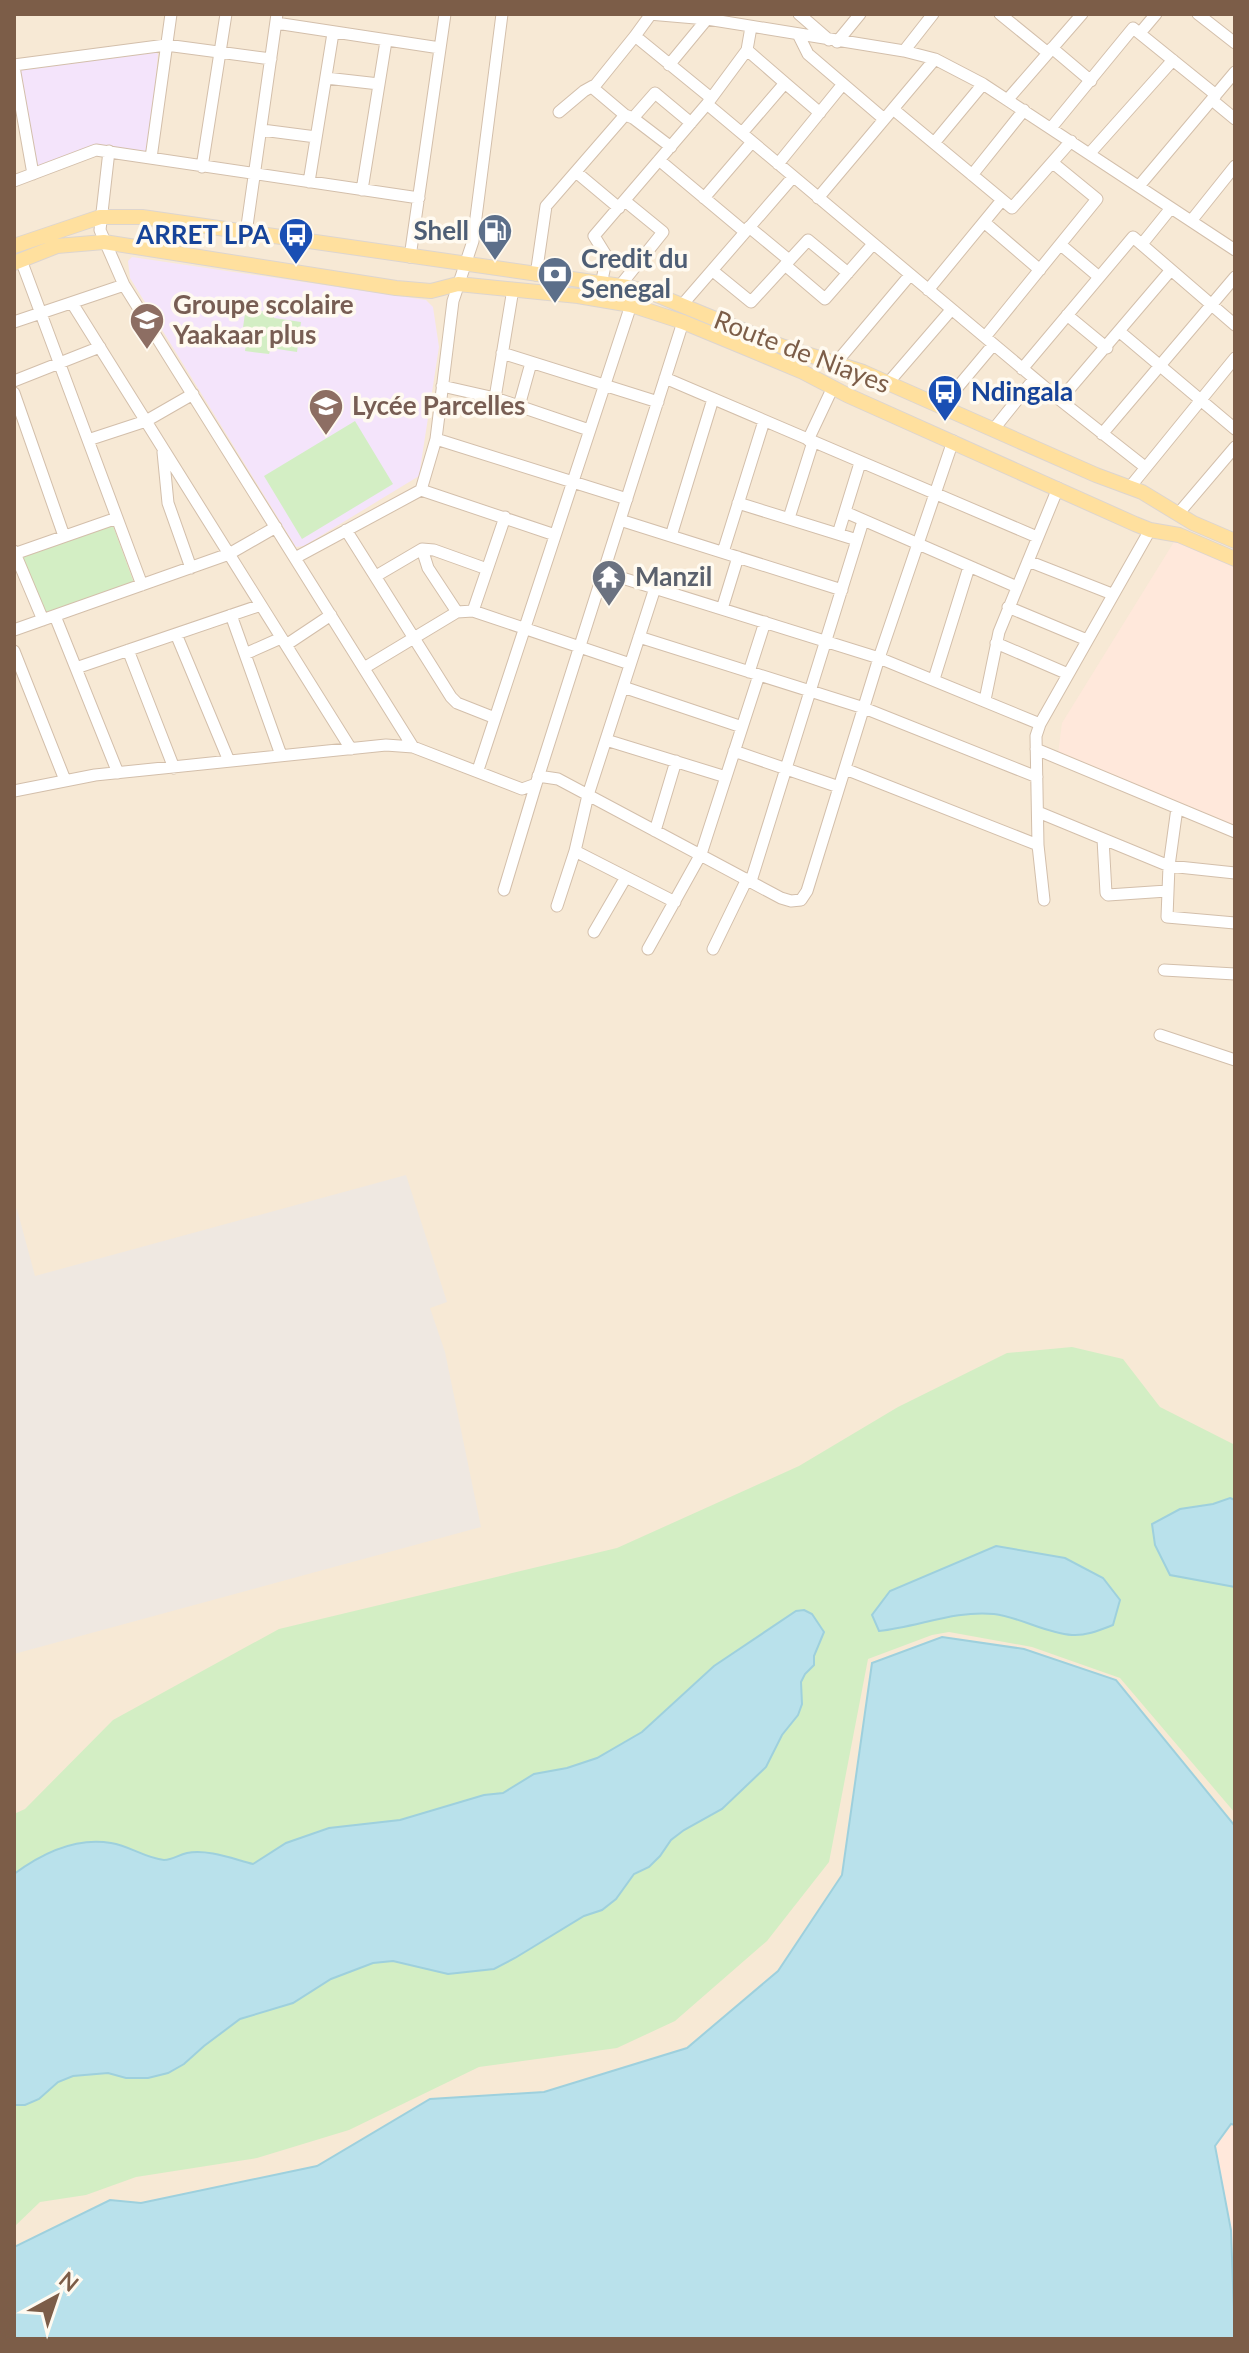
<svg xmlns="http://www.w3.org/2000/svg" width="1249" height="2353" viewBox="0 0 1249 2353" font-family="Lato,sans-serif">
	<rect width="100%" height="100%" fill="#fef7e8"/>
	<!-- residential -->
	<path fill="#f7e9d5" d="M14,14h1221v2325h-1221z"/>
	<!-- commercial -->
	<path fill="#ffe8db" d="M1177,537l58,26v263l-177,-72 4,-31z
		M1232,2124l3,1v156l-4,-51 -16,-85z"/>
	<!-- industrial -->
	<path fill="#efe8e1" d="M406,1175l41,127 -17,6 15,44 36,175 -467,127v-444l3,-1 18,67z"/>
	<!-- education -->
	<path fill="#f4e4fb" d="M155,51l3,3 -9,97 -5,3 -50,-8 -58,23 -16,-95 2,-5z
		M132,257l294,43 7,7 6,40 -20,129 -115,70 -8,1 -166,-269 -2,-17z"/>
	<!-- green -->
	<path fill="#d3eec4" d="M252,310l22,3v5l27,4 -4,30 -26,-4 -2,6 -24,-3 1,-7 -5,-1 4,-30 6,1z
		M355,421l38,63 -91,55 -38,-63z
		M112,523l22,60 -90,33 -22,-60z
		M1072,1347l51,12 37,48 75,38v368l-115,-135 -88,-31 -83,-15 -17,3 -64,24 -39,203 -62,79 -92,80 -58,27 -138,19 -130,63 -92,28 -121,19 -50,18 -46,7 -26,25v-413l11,-5 88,-89 166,-91 338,-81 182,-82 99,-59 109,-54z"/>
	<!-- water -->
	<path fill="#b9e1eb" stroke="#9ed0dd" stroke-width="2" d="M1230,1498l5,2v87l-65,-12 -15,-30 -3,-21 28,-15 33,-5z
		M996,1546l69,12 38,20 17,22 -7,25c-13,5 -27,11 -41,10 -27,-2 -52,-18 -78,-21 -39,-4 -76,13 -115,17l-7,-16 18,-24z
		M804,1610l8,4 12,18 -10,24v9l-9,9 -4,8 1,22 -4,11 -16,20 -16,32 -44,42 -38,21 -13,10 -11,16 -11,11 -15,7 -18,25 -14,11 -18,6 -69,42 -21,11 -46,5 -55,-13 -20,2 -42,16 -38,24 -53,16 -36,27 -20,18 -16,9 -20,5h-22l-18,-5 -35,3 -15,6 -19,17 -14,6h-11v-231c27,-20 62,-37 97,-31 19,3 34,15 53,17 9,0 14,-5 23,-7 21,-4 46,6 66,11l33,-21 43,-15 71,-8 84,-25 19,-2 31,-19 33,-6 30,-10 45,-26 72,-66 82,-55z
		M942,1637l82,12 92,31 119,146v299l-4,-1 -16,22 16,84 4,109h-1221v-92l96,-47 31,3 176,-37 113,-67 114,-7 143,-44 91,-77 64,-96 30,-212z"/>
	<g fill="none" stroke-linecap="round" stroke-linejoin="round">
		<!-- minor casing -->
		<g stroke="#d3bfab" stroke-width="13">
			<path id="minor" d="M649,14l58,5 197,32 31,8 48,25 252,166
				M651,14l-16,22 76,62
				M799,14l30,26
				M1000,14l48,39
				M1198,14l37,29
				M276,23l164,25
				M1140,33l16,-19
				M635,36l-42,52 32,27 8,3 22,-25 36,30
				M799,36l9,18 76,65
				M837,42l23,-28
				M1052,48l39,33
				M904,51l29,-37
				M14,65l152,-20 105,14
				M669,65l38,-46
				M14,67l19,107
				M326,78l53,6
				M785,83l35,30
				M1008,99l74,-85
				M1212,100l23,19
				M707,104l353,296 85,67
				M893,109l119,99 59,-67
				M559,112l25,-21 9,-5
				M633,118l38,29
				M1051,128l82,-100 83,67
				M262,130l54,7
				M742,133l43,-50 -38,-33 4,-23
				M934,143l49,-59
				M109,151l-9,79 24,55 289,462
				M1090,153l83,-93
				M151,158l20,-144
				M659,160l86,72
				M778,164l65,-80
				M202,167l24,-153
				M576,172l43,36
				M972,175l52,-65
				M14,181l82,-31 323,48
				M309,182l24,-149
				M1139,186l96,-114
				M362,190l24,-149
				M704,198l48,-56
				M818,198l117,-139
				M1191,221l44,-55
				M984,222l56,48
				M749,227l40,33
				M246,233l31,-219
				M1142,244l29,-36
				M1061,245l38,32
				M410,257l35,-243
				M21,260l121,325
				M713,271l38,31 34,-37
				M848,273l-40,-33 -23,25 40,34 48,-55
				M536,275l10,-69 79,-91
				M601,284l6,-27 -13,-21 113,-132 40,-54
				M619,287l44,-55 -38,-31
				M928,290l74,-90
				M72,303l279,446
				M682,305l111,-128
				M1067,315l40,33
				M14,322l110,-37
				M1120,332l115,97
				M985,337l112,-138 -44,-36
				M502,353l156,49
				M835,364l75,-89
				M1022,369l111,-132 102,88
				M665,378l372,159
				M14,381l86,-34
				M888,383l63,-73
				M442,386l53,12 94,32
				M14,393l50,143
				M495,398l18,-109
				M1060,400l110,-129
				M519,406l12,-43
				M941,407l52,-62
				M993,430l41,-51
				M1102,434l133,-157
				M436,439l191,60
				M88,440l58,-19 47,-27
				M808,440l25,-53
				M163,452l5,51 23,65
				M1130,487l105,-129
				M421,490l134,45
				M738,503l119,37
				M845,512l172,75
				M1178,514l57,-67
				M789,518l24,-76
				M620,520l222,70
				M346,530l105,167 6,6 38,15
				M838,534l22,-71
				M671,536l42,-137
				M422,549l6,19 29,44
				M14,551l29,69
				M723,552l41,-131
				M14,554l103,-36
				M295,558l126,-68 15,-51 17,-138 20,-60 29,-227
				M1028,561l84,33
				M603,572l276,86 161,66
				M376,576l46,-27 12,1 53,19
				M1008,607l79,33
				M722,609l16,-52
				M473,611l32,-94
				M231,615l50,140
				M55,616l63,157
				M14,630l215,-76 47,-27
				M176,634l53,127
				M639,637l225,71 173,69
				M996,643l72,31
				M286,645l45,-30
				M128,650l46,118
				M14,651l51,129
				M245,654l36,-16
				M76,668l185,-63
				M364,668l93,-56 16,-1 157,53
				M749,672l16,-50
				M934,679l35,-112
				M623,687l119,40
				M985,700l14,-68 59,-144
				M606,740l120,37
				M1036,749l199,83
				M734,751l105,36
				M845,769l193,76
				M478,770l153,-465
				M538,776l20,3 30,16 193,103 10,3 10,-1 6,-9 72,-233 74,-217
				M14,791l81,-16 291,-30 27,2 109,42 14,-5 147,-462
				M1177,808l-8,58 -2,51 68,6
				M1038,812l131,54 66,7
				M655,831l21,-70
				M1103,839l3,54 2,2 59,-4
				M575,851l100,51
				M751,881l112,-360
				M504,890l32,-106
				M1044,900l-6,-55 -2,-109 4,-12 110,-194
				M557,906l18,-55 13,-56 67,-207
				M594,932l32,-55
				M648,949l53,-95 58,-179
				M713,949l34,-70
				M1164,970l71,4
				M1160,1035l75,25"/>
		</g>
		<!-- major casing -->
		<g stroke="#ddd5cf" stroke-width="16">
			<path id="major" d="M14,246l86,-29h42l486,70 24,6 129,53 82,26 233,103 46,17 51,31 42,18
				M14,263l43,-17 47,-4 292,46 35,3 27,-7 120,12 53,9 52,17 63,26 57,24 44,23 288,129 15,6 29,5 56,24"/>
		</g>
		<!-- minor -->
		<use href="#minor" stroke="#fff" stroke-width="11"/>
		<!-- major -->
		<use href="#major" stroke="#ffe09e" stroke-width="14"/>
	</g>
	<!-- icons -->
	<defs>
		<g id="fuel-pin" transform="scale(1.8)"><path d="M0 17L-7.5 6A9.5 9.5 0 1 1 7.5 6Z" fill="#5c6f8a" stroke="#fffaf0"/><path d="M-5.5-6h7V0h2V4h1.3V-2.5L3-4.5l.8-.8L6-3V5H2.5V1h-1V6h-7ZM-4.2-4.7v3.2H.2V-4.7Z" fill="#fff"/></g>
		<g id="bus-pin" transform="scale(1.8)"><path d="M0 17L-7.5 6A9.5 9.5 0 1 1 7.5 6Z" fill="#1a4fb4" stroke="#fffaf0"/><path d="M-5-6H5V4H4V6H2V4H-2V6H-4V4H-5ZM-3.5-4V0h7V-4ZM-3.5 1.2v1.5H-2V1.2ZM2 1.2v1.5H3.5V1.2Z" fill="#fff"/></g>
		<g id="bank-pin" transform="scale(1.8)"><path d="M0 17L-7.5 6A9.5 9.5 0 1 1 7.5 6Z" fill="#5c6f8a" stroke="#fffaf0"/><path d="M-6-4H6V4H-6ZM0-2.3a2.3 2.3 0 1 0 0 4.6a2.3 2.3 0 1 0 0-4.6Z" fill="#fff"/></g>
		<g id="school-pin" transform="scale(1.8)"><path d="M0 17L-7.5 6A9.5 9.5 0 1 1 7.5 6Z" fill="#8d6e63" stroke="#fffaf0"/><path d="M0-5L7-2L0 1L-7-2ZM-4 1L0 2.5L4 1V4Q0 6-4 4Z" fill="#fff"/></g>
		<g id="temple-pin" transform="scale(1.8)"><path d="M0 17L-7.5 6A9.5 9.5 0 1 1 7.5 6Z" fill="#6b7280" stroke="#fffaf0"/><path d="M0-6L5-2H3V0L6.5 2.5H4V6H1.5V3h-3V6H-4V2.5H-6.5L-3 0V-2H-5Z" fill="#fff"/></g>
	</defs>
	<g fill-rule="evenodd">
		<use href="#fuel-pin" x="495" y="231"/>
		<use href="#bus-pin" x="296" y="235"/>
		<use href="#bank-pin" x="555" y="274"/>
		<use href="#school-pin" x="147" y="320"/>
		<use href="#bus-pin" x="945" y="392"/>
		<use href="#school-pin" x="326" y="406"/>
		<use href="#temple-pin" x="609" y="577"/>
	</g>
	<g text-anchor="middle" stroke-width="7" stroke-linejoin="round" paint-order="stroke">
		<!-- service labels -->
		<g font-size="26" font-weight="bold" fill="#4e5e75" stroke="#fffaf0" text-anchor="end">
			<text x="469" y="240">Shell</text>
			<text x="581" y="268" text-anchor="start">Credit du<tspan x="581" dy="30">Senegal</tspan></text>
		</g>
		<!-- transit labels -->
		<g font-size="26" font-weight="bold" fill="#164399" stroke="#fffaf0" text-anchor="end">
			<text x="270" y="244">ARRET LPA</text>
			<text x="971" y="401" text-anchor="start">Ndingala</text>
		</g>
		<!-- education labels -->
		<g font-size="26" font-weight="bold" fill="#785e54" stroke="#fffaf0" text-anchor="start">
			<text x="173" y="314">Groupe scolaire<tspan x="173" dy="30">Yaakaar plus</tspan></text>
			<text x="352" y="415">Lycée Parcelles</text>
		</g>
		<!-- street labels -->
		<g font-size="26" fill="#7c5d48" stroke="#fffaf0">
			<text transform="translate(802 352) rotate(21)" y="9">Route de Niayes</text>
		</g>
		<!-- worship labels -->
		<g font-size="26" font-weight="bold" fill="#5b616d" stroke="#fffaf0" text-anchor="start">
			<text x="635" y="586">Manzil</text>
		</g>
	</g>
	<!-- border -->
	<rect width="1249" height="2353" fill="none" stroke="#7c5d48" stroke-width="32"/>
	<!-- north arrow -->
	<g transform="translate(56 2297) rotate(40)" stroke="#fffaf0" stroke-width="6" paint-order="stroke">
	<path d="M0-6L14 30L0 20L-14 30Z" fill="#7c5d48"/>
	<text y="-12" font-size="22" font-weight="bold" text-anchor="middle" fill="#7c5d48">N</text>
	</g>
</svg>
